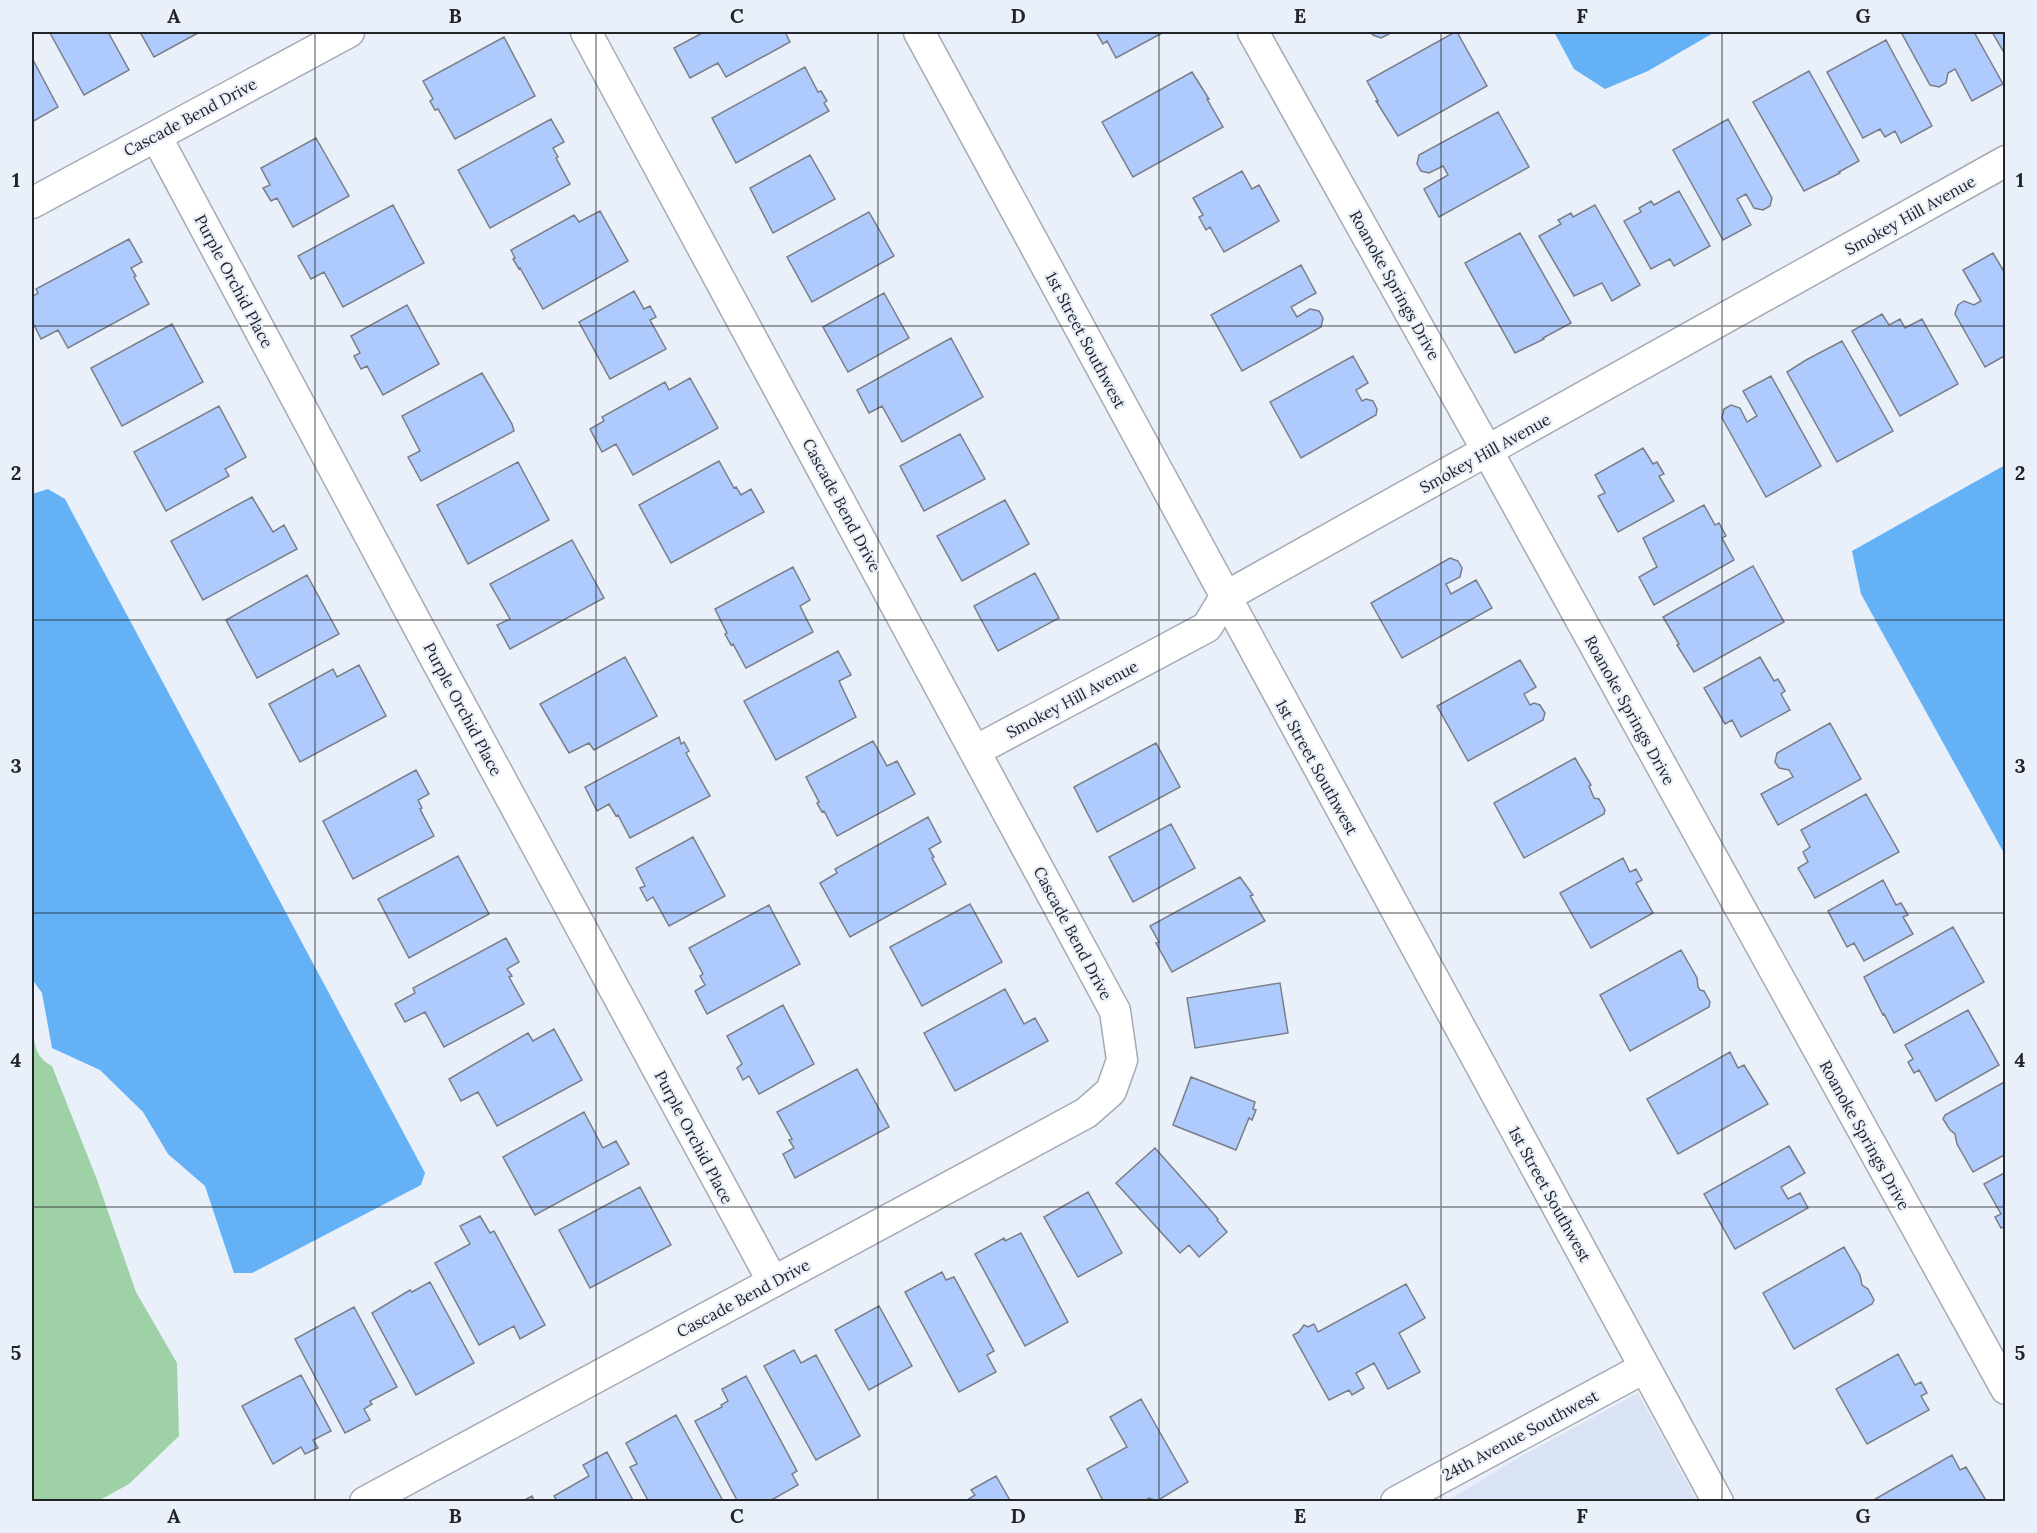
<svg xmlns="http://www.w3.org/2000/svg" width="2037" height="1533" viewBox="0 0 2037 1533" font-family="Lora,serif">
	<rect width="100%" height="100%" fill="#eaf0fa"/>
	<!-- built -->
	<path fill="#d9e3f3" d="M1638,1393l59,108h-250l69,-42z"/>
	<!-- green -->
	<path fill="#9ed2a6" d="M32,1025c3,19 2,31 20,41l44,111 40,115 41,71 2,73 -50,48 -31,17h-66z"/>
	<!-- water -->
	<path fill="#64b1f6" d="M1554,32h161l-67,39 -43,18 -31,-20z
		M2005,465v390l-144,-261 -9,-43z
		M48,489l17,10 360,674 -4,12 -169,88h-18l-29,-87 -37,-32 -25,-42 -43,-42 -48,-22 -10,-55 -10,-14v-485z"/>
	<!-- building -->
	<path fill="#afcafc" stroke="#797e87" stroke-width="1.5" d="M53,32h55l21,38 -45,25 -34,-62z
		M140,32h57l1,1 -44,24z
		M704,32h85l-3,2 4,8 -64,35 -8,-14 -28,15 -16,-30z
		M1096,32h68l-48,26 -9,-17 -4,3z
		M1370,32h23l-12,6 -8,-3z
		M1455,32h2l30,54 -89,50 -22,-35h2l-11,-20z
		M1901,32h73l29,52 -31,17 -17,-32 -7,4 -2,10 -7,4 -9,-2z
		M1992,32h14v24z
		M504,37l31,59 -80,43 -17,-30 -3,1 -5,-9 3,-2 -10,-18z
		M1886,40l46,86 -31,17 -6,-12 -10,6 -5,-8 -17,9 -36,-66z
		M32,58l26,49 -26,15z
		M805,67l13,25 3,-1 6,10 -3,2 5,8 -93,52 -24,-45z
		M1809,71l50,90 -20,11 1,1 -36,18 -51,-89z
		M1192,72l17,27h-2l16,28 -90,50 -31,-55z
		M1498,112l31,55 -90,50 -15,-28 24,-14 -5,-9 -14,7 -8,-2 -4,-7 2,-9z
		M551,119l13,23 -11,6 5,9 -2,1 14,26 -80,44 -32,-58z
		M1728,119l44,79 -2,8 -7,4 -9,-2 -8,-14 -9,5 14,26 -28,15 -50,-90z
		M316,138l33,58 -56,31 -16,-29 -6,3 -8,-13 7,-3 -9,-17z
		M810,155l25,44 -62,34 -23,-45z
		M1242,171l10,18 7,-4 20,36 -55,31 -14,-25 -4,3 -7,-13 4,-2 -10,-17z
		M1679,191l31,55 -36,20 -4,-7 -19,10 -27,-48 17,-9 -2,-4 12,-7 3,4z
		M393,205l31,58 -81,44 -19,-35 -13,7 -13,-23z
		M1595,205l45,80 -28,16 -10,-18 -28,13 -35,-60 22,-12 -3,-4 13,-7 2,4z
		M600,211l28,50 -85,48 -23,-41 -1,1 -6,-10 2,-1 -4,-8 63,-35 5,7z
		M869,212l25,44 -82,46 -25,-45z
		M1520,233l51,90 -28,15 1,1 -29,14 -50,-90z
		M129,239l13,23 -11,6 5,8 -2,1 15,27 -81,44 -10,-18 -17,9 -9,-18v-24l6,-4 -2,-4z
		M1993,253l13,22v80l-21,12 -30,-53 3,-9 6,-4 10,4 7,-4 -18,-31z
		M1301,265l15,28 -25,14 6,10 13,-8 9,2 4,7 -2,9 -79,44 -31,-56z
		M634,291l10,18 6,-3 6,11 -6,3 16,29 -56,30 -31,-57z
		M884,293l25,45 -61,34 -25,-45z
		M407,305l32,59 -56,31 -16,-29 -6,3 -7,-13 6,-3 -9,-17z
		M1882,314l7,11 11,-6 5,9 17,-9 36,65 -58,32 -48,-85z
		M172,324l31,58 -81,44 -31,-58z
		M951,338l32,59 -81,45 -20,-36 -13,7 -12,-23z
		M1842,341l51,90 -56,31 -50,-90 19,-12z
		M1353,356l15,27 -12,7 6,11 4,-2 7,2 4,8 -1,6 -75,43 -31,-56z
		M482,373l30,51 2,7 -93,50 -13,-24 12,-6 -18,-35z
		M1771,376l50,90 -55,31 -44,-79 2,-9 7,-4 9,3 7,14 10,-6 -14,-25z
		M690,378l28,50 -85,47 -17,-31 -14,8 -12,-23 14,-8 -2,-4 63,-35 4,8z
		M219,406l27,51 -21,12 4,7 -63,35 -32,-59z
		M960,434l25,45 -61,32 -24,-45z
		M1643,448l10,16 4,-2 7,12 -5,2 15,25 -56,31 -20,-36 7,-3 -10,-18z
		M719,461l15,27 2,-1 5,8 10,-6 13,23 -93,51 -32,-58z
		M518,462l31,58 -81,44 -31,-59z
		M252,497l21,35 11,-7 13,24 -94,51 -32,-59z
		M1005,500l24,44 -67,37 -25,-45z
		M1704,505l11,20 4,-2 7,13 -4,2 12,22 -80,45 -15,-28 18,-10 -14,-29z
		M572,540l32,58 -94,51 -13,-24 13,-6 -20,-35z
		M1450,558l8,3 4,7 -2,9 -14,7 5,10 25,-14 16,28 -90,50 -31,-55z
		M1753,566l31,56 -90,50 -17,-27 2,-1 -16,-27z
		M793,567l17,33 -10,6 13,26 -67,36 -13,-24 -2,1 -6,-11 2,-1 -12,-24z
		M1035,573l24,45 -61,33 -24,-45z
		M307,575l32,59 -82,44 -31,-58z
		M838,651l13,24 -12,6 17,36 -80,43 -32,-59z
		M625,657l32,59 -63,34 -5,-7 -20,10 -29,-49z
		M1760,657l14,24 4,-2 7,12 -4,3 9,16 -49,27 -9,-17 -7,4 -21,-36z
		M1520,660l16,27 -12,7 6,11 4,-2 6,2 5,8 -2,7 -75,41 -31,-55z
		M359,665l27,51 -86,46 -31,-58 64,-35 4,8z
		M1830,723l31,56 -83,46 -17,-31 32,-17 -4,-7 -10,-2 -4,-6 2,-9z
		M679,737l2,7 3,-2 5,9 -3,2 24,43 -80,42 -12,-23 -2,1 -7,-12 -12,7 -12,-24z
		M873,741l14,25 10,-5 18,33 -78,42 -13,-25 -2,1 -5,-9 2,-1 -13,-25z
		M1156,743l24,44 -83,45 -23,-45z
		M1575,758l16,27 -2,1 5,12 5,1 6,11 -1,4 -80,44 -30,-55z
		M416,770l13,24 -11,6 4,8 -2,1 14,27 -81,43 -30,-58z
		M1866,794l33,58 -84,46 -17,-30 10,-6 -5,-10 7,-5 -9,-17z
		M928,817l13,25 -12,7 5,8 -2,1 14,26 -96,53 -30,-54 17,-10 -2,-4z
		M1171,824l24,44 -62,34 -24,-45z
		M693,837l32,59 -56,30 -16,-29 -6,4 -7,-13 5,-2 -9,-18z
		M458,856l31,58 -80,44 -31,-59z
		M1623,858l7,14 6,-3 6,11 -6,3 17,30 -62,35 -31,-55z
		M1240,877l13,18 -3,1 15,25 -93,51 -16,-29 3,-1 -9,-16z
		M1883,880l13,25 5,-2 7,12 -5,2 10,17 -49,27 -10,-18 -7,4 -19,-36z
		M970,904l32,58 -80,44 -32,-59z
		M769,905l31,59 -93,50 -12,-23 10,-6 -5,-9 3,-2 -14,-26z
		M1953,927l31,55 -90,51 -10,-19 -1,1 -19,-38z
		M506,938l13,24 -12,7 5,7 -3,1 15,27 -80,43 -19,-35 -20,10 -10,-18 20,-11 -2,-5z
		M1681,950l16,28 1,9 2,3 4,1 6,11 -1,5 -79,44 -30,-56z
		M1280,983l8,50 -93,15 -8,-50z
		M1005,989l19,35 11,-6 13,23 -93,50 -31,-58z
		M783,1005l31,59 -55,30 -10,-18 -6,4 -6,-12 5,-4 -15,-28z
		M1968,1010l31,55 -63,36 -17,-31 -5,3 -6,-11 5,-3 -8,-14z
		M554,1029l28,51 -85,46 -19,-34 -17,9 -12,-22 79,-46 5,8z
		M1730,1052l8,16 6,-3 24,39 -90,50 -31,-55z
		M857,1069l32,58 -94,51 -12,-24 11,-6 -5,-8 3,-1 -15,-27z
		M1191,1077l64,25 -2,7 3,1 -4,10 -3,-2 -13,32 -63,-25z
		M2006,1081v73l-33,18 -16,-28 -2,-10 -5,-4 -7,-11 2,-4z
		M584,1112l19,36 13,-7 13,23 -94,51 -32,-58z
		M1789,1146l16,27 -24,14 7,12 12,-6 8,15 -73,41 -31,-55z
		M1155,1148l63,71 -1,1 10,12 -28,25 -10,-12 -9,8 -64,-70z
		M2006,1172v54l-5,2 -6,-11 6,-3 -17,-30z
		M640,1187l31,58 -81,43 -31,-58z
		M1088,1192l34,61 -44,24 -34,-60z
		M480,1216l10,17 4,-2 51,94 -25,14 -6,-13 -35,19 -44,-82 35,-19 -10,-18z
		M1021,1233l47,89 -43,24 -50,-92 29,-16 1,3z
		M1844,1247l16,28 2,10 6,4 6,11 -2,4 -78,45 -31,-56z
		M942,1272l4,8 8,-3 40,74 -7,4 9,17 -37,20 -54,-100z
		M430,1282l44,81 -58,32 -44,-82 38,-23 2,2z
		M1406,1284l19,34 -26,15 21,39 -32,17 -14,-26 -18,10 8,15 -12,7 -3,-5 -20,10 -36,-65 6,-3 5,-7 4,2 6,-3 4,8z
		M879,1306l33,60 -43,24 -34,-60z
		M354,1307l43,80 -27,14 2,3 -8,5 6,11 -25,13 -50,-94z
		M794,1350l7,13 15,-8 44,81 -44,24 -52,-94z
		M1898,1354l17,31 6,-3 6,11 -6,3 8,14 -62,34 -31,-55z
		M301,1375l30,56 -18,9 5,8 -13,6 -4,-7 -28,17 -31,-58z
		M746,1376l51,95 -5,3 6,11 -30,17h-30l-43,-81 27,-14 -1,-2 7,-4 -6,-12z
		M1141,1399l47,83 -31,19 -8,-3 -6,4h-39l-2,-3 -15,-30 40,-22 -17,-30z
		M676,1415l47,86 -2,1h-72l-19,-35 7,-3 -11,-21z
		M607,1452l27,50h-76l-4,-6 35,-20 -6,-11z
		M1952,1455l8,15 6,-3 21,35h-117z
		M996,1476l15,26h-47l11,-7 -4,-5z
		M532,1496l3,6h-14z"/>
	<g fill="none" stroke-linecap="round" stroke-linejoin="round">
		<!-- minor casing -->
		<g stroke="#a5aab4" stroke-width="33">
			<path id="minor" d="M919,32l799,1470
				M1253,32l235,420 518,937
				M156,136l278,520 339,626
				M32,203l317,-171
				M975,751l232,-124 18,-30 781,-436
				M365,1502l721,-389 25,-22 11,-31 -7,-49 -529,-979
				M1396,1502l248,-134"/>
		</g>
		<!-- minor -->
		<use href="#minor" stroke="#fff" stroke-width="30"/>
	</g>
	<!-- grid -->
	<path fill="none" stroke="#222428" stroke-width="1.5" stroke-opacity="0.55" d="M315,32v1470M596,32v1470M878,32v1470M1159,32v1470M1441,32v1470M1722,32v1470M32,326h1974M32,620h1974M32,913h1974M32,1207h1974"/>
	<g text-anchor="middle" stroke-width="4.5" stroke-linejoin="round" paint-order="stroke">
		<!-- street labels -->
		<g font-size="16" fill="#222428" stroke="#eaf0fa">
			<text transform="translate(190 117) rotate(-28)" y="6">Cascade Bend Drive</text>
			<text transform="translate(1910 215) rotate(-29)" y="6">Smokey Hill Avenue</text>
			<text transform="translate(234 281) rotate(62)" y="6">Purple Orchid Place</text>
			<text transform="translate(1395 285) rotate(61)" y="6">Roanoke Springs Drive</text>
			<text transform="translate(1086 340) rotate(62)" y="6">1st Street Southwest</text>
			<text transform="translate(1485 453) rotate(-29)" y="6">Smokey Hill Avenue</text>
			<text transform="translate(842 505) rotate(62)" y="6">Cascade Bend Drive</text>
			<text transform="translate(1072 699) rotate(-28)" y="6">Smokey Hill Avenue</text>
			<text transform="translate(463 709) rotate(62)" y="6">Purple Orchid Place</text>
			<text transform="translate(1630 710) rotate(61)" y="6">Roanoke Springs Drive</text>
			<text transform="translate(1317 767) rotate(61)" y="6">1st Street Southwest</text>
			<text transform="translate(1073 933) rotate(62)" y="6">Cascade Bend Drive</text>
			<text transform="translate(1865 1135) rotate(61)" y="6">Roanoke Springs Drive</text>
			<text transform="translate(694 1137) rotate(62)" y="6">Purple Orchid Place</text>
			<text transform="translate(1550 1194) rotate(61)" y="6">1st Street Southwest</text>
			<text transform="translate(743 1298) rotate(-28)" y="6">Cascade Bend Drive</text>
			<text transform="translate(1520 1435) rotate(-28)" y="6">24th Avenue Southwest</text>
		</g>
	</g>
	<!-- border -->
	<rect width="2037" height="1533" fill="none" stroke="#eaf0fa" stroke-width="66"/>
	<rect x="33" y="33" width="1971" height="1467" fill="none" stroke="#222428" stroke-width="2"/>
	<g font-size="20" text-anchor="middle" font-weight="bold" fill="#222428">
		<text x="174" y="23">A</text>
		<text x="455" y="23">B</text>
		<text x="737" y="23">C</text>
		<text x="1018" y="23">D</text>
		<text x="1300" y="23">E</text>
		<text x="1582" y="23">F</text>
		<text x="1863" y="23">G</text>
		<text x="16" y="187">1</text>
		<text x="2020" y="187">1</text>
		<text x="16" y="480">2</text>
		<text x="2020" y="480">2</text>
		<text x="16" y="773">3</text>
		<text x="2020" y="773">3</text>
		<text x="16" y="1067">4</text>
		<text x="2020" y="1067">4</text>
		<text x="16" y="1360">5</text>
		<text x="2020" y="1360">5</text>
		<text x="174" y="1523">A</text>
		<text x="455" y="1523">B</text>
		<text x="737" y="1523">C</text>
		<text x="1018" y="1523">D</text>
		<text x="1300" y="1523">E</text>
		<text x="1582" y="1523">F</text>
		<text x="1863" y="1523">G</text>
	</g>
</svg>
